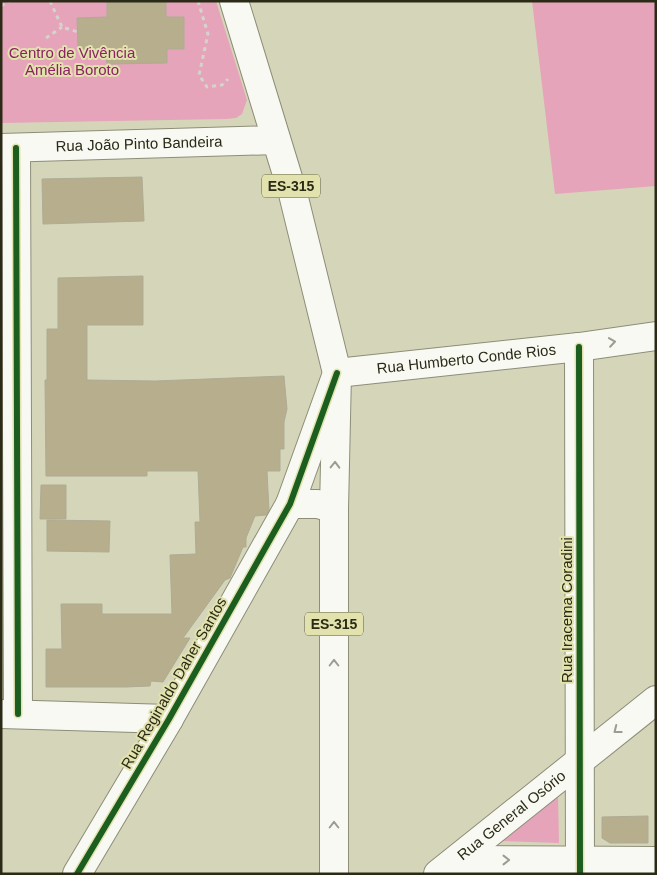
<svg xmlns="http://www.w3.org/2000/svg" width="657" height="875" viewBox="0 0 657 875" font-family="Helvetica,sans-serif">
	<rect width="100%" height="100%" fill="#d5d6b9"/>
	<!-- green -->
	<path fill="#e5a4ba" d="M1,1h215l31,99 -5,14 -6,4 -10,1 -225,4z
		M532,1h124v185l-101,8z
		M558,794l1,49 -59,-2z"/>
	<!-- building -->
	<path fill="#b6ae8c" stroke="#aeac95" d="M107,1h59v16h18v32h-17v14l-60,1 -1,-16 -28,1 -1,-31 30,-1z
		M142,177l2,44 -101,3 -1,-45z
		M143,276v49h-56v55l68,1 129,-5 3,33 -3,13v27h-4v22h-13l2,39 -3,5 -11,1 -9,22v9h-3l-13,31 -5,2 -42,58h7l-27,44 -12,-1 -1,5 -24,1h-80v-38h16l-1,-45h41v10h70l-2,-59 26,-1 -1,-32h5l-2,-51h-51v5h-101l-1,-96h2v-51h11v-51z
		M41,485h25v34h-26z
		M47,520l63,1 -1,31 -62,-1z
		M648,816v27h-38l-8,-5v-21z"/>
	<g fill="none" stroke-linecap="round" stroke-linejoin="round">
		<!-- minor casing -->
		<g stroke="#8d8d78" stroke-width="30">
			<g id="minor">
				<path id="s1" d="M1,148l275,-8"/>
				<path d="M16,148l2,566"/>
				<path d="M579,347l1,527"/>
				<path d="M290,504h28l16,5"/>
				<path d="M1,714l168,5"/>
				<path d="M457,860l199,1"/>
				<path d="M77,874l92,-155 121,-215 45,-125"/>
				<path id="s2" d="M438,874l218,-174"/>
			</g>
		</g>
		<!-- primary casing -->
		<g stroke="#8d8d78" stroke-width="30">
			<g id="primary">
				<path d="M234,1l59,193 44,179 -3,136v365"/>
				<path id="s3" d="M337,373l242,-26 77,-11"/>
			</g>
		</g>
		<!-- path -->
		<path stroke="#d4d4cc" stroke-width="3" stroke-dasharray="4 4" stroke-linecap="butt" d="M50,1l12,26 16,5
			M198,1l10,33 -9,41 8,12 15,-2 6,-6
			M1,6l8,-5
			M46,38l16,-11"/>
		<!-- minor -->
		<use href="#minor" stroke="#f9f9f4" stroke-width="28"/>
		<!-- primary -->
		<use href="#primary" stroke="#f9f9f4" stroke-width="28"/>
		<!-- cycleway casing -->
		<g stroke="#e1e2ad" stroke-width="9">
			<path id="cycleway" d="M16,148l2,566
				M579,347l1,527
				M77,874l92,-155 121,-215 47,-131"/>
		</g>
		<!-- cycleway -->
		<use href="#cycleway" stroke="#1b5e20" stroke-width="6"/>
	</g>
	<!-- one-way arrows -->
	<defs><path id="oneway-chevron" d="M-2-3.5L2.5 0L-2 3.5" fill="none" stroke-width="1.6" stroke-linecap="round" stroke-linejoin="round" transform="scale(1.25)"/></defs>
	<g stroke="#9c9c90">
		<use href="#oneway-chevron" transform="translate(612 342) rotate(-8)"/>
		<use href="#oneway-chevron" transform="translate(335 465) rotate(-89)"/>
		<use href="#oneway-chevron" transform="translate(334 663) rotate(-90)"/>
		<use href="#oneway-chevron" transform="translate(617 730) rotate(142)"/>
		<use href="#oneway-chevron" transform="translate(334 825) rotate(-90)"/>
		<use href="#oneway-chevron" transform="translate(506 860)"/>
	</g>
	<g text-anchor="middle" stroke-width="4" stroke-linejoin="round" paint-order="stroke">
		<!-- shield labels -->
		<g fill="#e1e2ad" stroke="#616143" stroke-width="1">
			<rect x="262" y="174.5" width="58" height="23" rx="4"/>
			<rect x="305" y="612.5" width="58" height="23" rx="4"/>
		</g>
		<g font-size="14" font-weight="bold" fill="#2a2a16">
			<text x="291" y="191">ES-315</text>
			<text x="334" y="629">ES-315</text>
		</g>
		<!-- park labels -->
		<g font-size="15" fill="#8d2262" stroke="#e1e2ad">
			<text x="72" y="58">Centro de Vivência<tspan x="72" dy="17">Amélia Boroto</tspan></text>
		</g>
		<!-- street labels -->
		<g font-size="15" fill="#2a2a16" stroke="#e1e2ad">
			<text dy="5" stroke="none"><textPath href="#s1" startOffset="138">Rua João Pinto Bandeira</textPath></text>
			<text dy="5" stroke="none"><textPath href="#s3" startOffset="130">Rua Humberto Conde Rios</textPath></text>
			<text transform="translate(567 610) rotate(-90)" y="5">Rua Iracema Coradini</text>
			<text transform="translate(174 683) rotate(-60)" y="5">Rua Reginaldo Daher Santos</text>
			<text dy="5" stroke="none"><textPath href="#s2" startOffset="94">Rua General Osório</textPath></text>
		</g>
	</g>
	<!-- border -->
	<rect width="657" height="875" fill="none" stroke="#2a2a16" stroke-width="5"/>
</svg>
